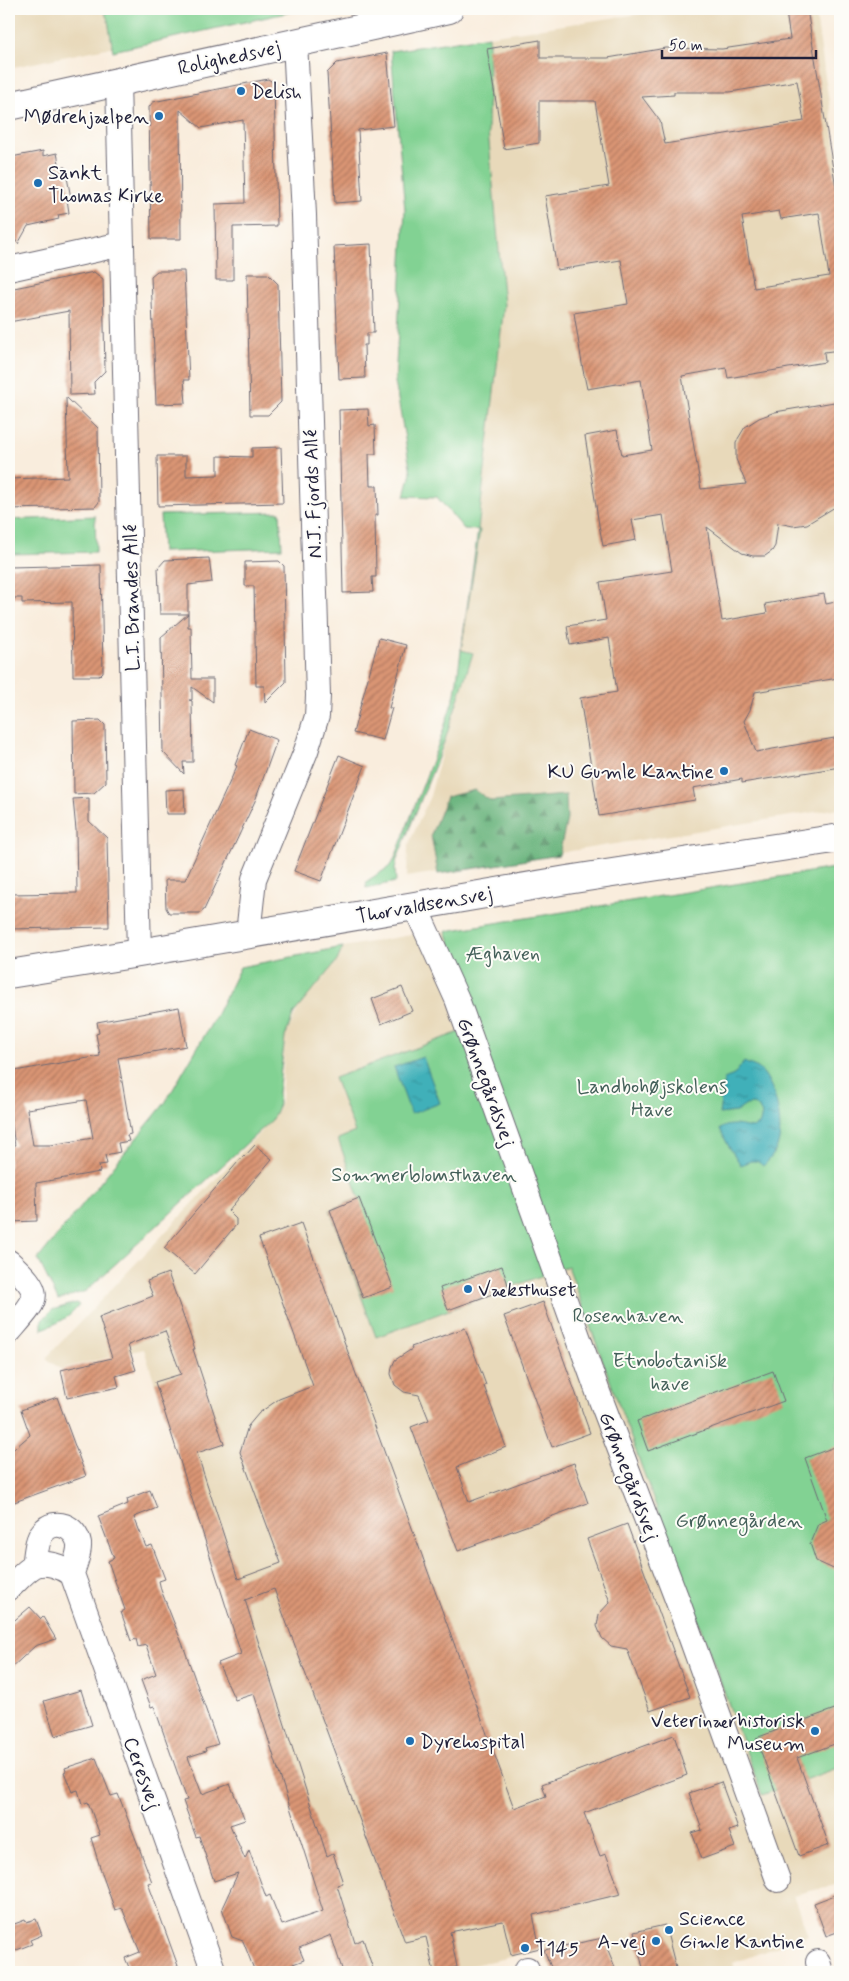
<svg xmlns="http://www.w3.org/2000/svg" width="849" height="1981" viewBox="0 0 849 1981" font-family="Mynerve,sans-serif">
	<defs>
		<pattern id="grass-tufts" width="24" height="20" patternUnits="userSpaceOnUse" patternTransform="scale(1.25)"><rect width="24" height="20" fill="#82d293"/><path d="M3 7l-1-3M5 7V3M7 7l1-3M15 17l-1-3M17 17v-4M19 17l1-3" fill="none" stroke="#70b480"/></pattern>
		<pattern id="forest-firs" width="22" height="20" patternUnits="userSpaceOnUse" patternTransform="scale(1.25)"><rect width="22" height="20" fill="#69b47d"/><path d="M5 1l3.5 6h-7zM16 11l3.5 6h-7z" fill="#569268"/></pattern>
		<pattern id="water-ripples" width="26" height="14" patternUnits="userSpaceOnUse" patternTransform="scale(1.25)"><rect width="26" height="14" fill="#40b0b9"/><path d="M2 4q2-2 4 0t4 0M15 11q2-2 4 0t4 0" fill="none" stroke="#358f98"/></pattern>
		<pattern id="building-hatch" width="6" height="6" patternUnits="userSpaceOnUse" patternTransform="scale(1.25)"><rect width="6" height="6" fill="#da9574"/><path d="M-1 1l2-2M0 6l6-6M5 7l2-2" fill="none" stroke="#b07960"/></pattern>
	</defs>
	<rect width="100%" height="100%" fill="#fdfcf7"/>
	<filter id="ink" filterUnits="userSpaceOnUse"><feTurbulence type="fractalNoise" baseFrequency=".02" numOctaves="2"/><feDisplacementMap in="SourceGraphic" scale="10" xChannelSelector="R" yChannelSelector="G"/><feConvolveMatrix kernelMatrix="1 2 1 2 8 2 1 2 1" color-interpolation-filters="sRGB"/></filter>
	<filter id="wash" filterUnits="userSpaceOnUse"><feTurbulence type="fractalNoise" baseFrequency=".0096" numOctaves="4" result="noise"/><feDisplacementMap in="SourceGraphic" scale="20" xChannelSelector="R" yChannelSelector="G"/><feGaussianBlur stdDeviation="1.12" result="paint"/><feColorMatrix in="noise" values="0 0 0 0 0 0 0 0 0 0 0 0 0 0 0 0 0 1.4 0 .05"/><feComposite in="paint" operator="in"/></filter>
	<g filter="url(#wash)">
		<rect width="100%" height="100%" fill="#f9eddd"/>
		<!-- built -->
		<path fill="#e8d9ba" d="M9,9h287l-287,59z
			M673,9h142l25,166v633l-433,69 1,-31 22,-50 29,-108 2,-38 17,-120 26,-225 -16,-174 1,-95z
			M840,867v1017l-47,11 15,40 -75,28 3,9h-184l-10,-22 -100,22h-99l-199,-623 -84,20 -14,-11 226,-238 9,-17 4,-66 15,-32 37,-44 6,-14 73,-13 36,-3z"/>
		<!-- grass -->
		<path fill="url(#grass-tufts)" stroke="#527a67" d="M478,530h2l-19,120 12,3 -28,87 -48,119 -2,10 1,13 -30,6 1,-7 22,-14 6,-9 45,-118 15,-46z
			M76,1303l3,2c-9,13 -23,19 -37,24v-9l10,-10z"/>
		<!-- forest -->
		<path fill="url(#forest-firs)" stroke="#466b5c" d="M475,790l16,11 75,-6 1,24 -8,36 -121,19 -7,-39 15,-38z"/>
		<!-- green -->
		<path fill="#82d293" stroke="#527a67" d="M103,9h201l-191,42 -5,-31z
			M489,36l-1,95 16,174 -26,225 -14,-1 -27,-32 -32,-1 6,-23 -16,-91 10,-172 -14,-159z
			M280,512l2,36 -120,4 -2,-37z
			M95,516l1,36 -87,2v-34z
			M840,867v900l-78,28 -194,-529 -192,71 -46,-127 29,-12 -21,-59 17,-7 -21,-54 145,-53 -33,-94z
			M343,947l-6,14 -43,52 -9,24 -7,56 1,11 -7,16 -186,171 -28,9 -20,-41 127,-156 52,-89 23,-47z"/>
		<!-- water -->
		<path fill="url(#water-ripples)" stroke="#31697a" d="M423,1057l17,46 -29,11 -17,-47z
			M744,1062c4,2 10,4 14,6 17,12 26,57 20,76 -3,9 -8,16 -15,22 -7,-8 -14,-5 -22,-1l-12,-18 -9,-18c11,-8 22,-2 33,-1l7,-5 2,-9 -4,-7 -5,-3 -7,1 -10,7 -17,2 5,-35 10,-4z"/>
		<g id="blocks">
			<!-- building -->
			<path fill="url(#building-hatch)" fill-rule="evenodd" d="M807,9l33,203v138l-16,2 1,10 -97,16 -2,-10 -44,8 19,113 45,-5 -10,-25v-17l9,-15 14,-9 16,-6 65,-11v103l-33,20 -14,2 -15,-3 -3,23 -3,5 -7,5h-12l-11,-3 -35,-26 15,94 45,-8 -2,-9 59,-10 2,10 14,-3v66l-3,1 1,10 -83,14 -5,18 -6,11 12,31 84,-15v30l-98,16v-4l-49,9 2,12 -96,16 -19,-118 37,-6 -8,-54 -39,7 -3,-19 39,-6 -6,-38 72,-11 -9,-56 -31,5 4,20 -33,6 -4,-21 -14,-89 32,-6 5,25 30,-5 -11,-70 -54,9 -4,-19 -9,-57 54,-9 -7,-44 -64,10 -12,-74 64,-10 -14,-85h-56v42l-35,6 -17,-100 53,-9v18h68l58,-10 56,1 68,-10 -4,-27zM797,81l7,40 -139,23 -5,-23 -18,-24 32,-2v-3h56zM779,211l2,8 38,-6 10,63 -75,12 -12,-71z
				M387,53l7,73 -36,4 4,71 -27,2 -8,-130 10,-10z
				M268,79l6,4 3,143 -44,1v53h-17l-1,-76 30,-1 -2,-83 -42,8 -21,-18 1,129h-30l-2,-132 4,-5z
				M43,151v5l14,-3 3,15 5,-1 6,31 -4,1 2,14 -11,2 1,4 -31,7 -10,18 -9,-14v-68h3l-1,-5z
				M371,244l3,89h-7v12h-3l1,33 -26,1 -5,-133z
				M157,271h27l5,109h-5l2,23 -30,1 -5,-128z
				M94,272l9,7 2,92 -11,11 1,12 -25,1 -1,-84 -60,11v-33z
				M247,274h21l10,10 3,118 -13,13h-18z
				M66,397l32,31 1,74 -4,5 -86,2v-30l59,-2z
				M368,409l1,17 6,-1 1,29h-7l1,32h7l1,29h-3l1,62h-4l1,15 -30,1 -4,-183z
				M281,447l2,56 -125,3 -1,-50h29v20l32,-1v-19l34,1v-9z
				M209,558l3,24 -24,3v29h-28l-2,-46 7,-8z
				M279,561l5,5 2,116 -21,21 -1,-17h-8l-2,-100h-9v-24z
				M101,565l2,107 -4,4h-26l-1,-74 -50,1v-5h-13v-31z
				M188,614v13h3l1,52h21v23l-21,-15v13h-3l3,1 1,61h-10l1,12 -21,-22 -2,-115z
				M379,638l27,7 -17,63h3l-9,32 -30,-7z
				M100,720l5,5 1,57 -12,11 -20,1 -1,-73z
				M249,729l28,11 -22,61 -51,109 -4,3h-31l-3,-5 -1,-28h20l52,-114 -2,-1z
				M339,755l26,11 -44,115 -27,-10z
				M184,789l1,25h-19l-1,-24z
				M89,798v23l18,17 2,89 -100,2v-35l68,-1 -1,-63 -3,-31z
				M402,987l10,24 -31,13 -9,-25z
				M179,1007l7,39 -68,12 13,76 -4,1 2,6 -11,2 2,9 -15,3 2,9 -8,1 1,7 -64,11 1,38 -28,1v-76h6l-6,-40v-34l91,-16 -4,-22 3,-1 -2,-11zM86,1100l7,38 -42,7h-18l-6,-36z
				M255,1145l17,14 -44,52 8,8v6l-41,49 -31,-26 80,-93 1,1z
				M359,1198l34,89 -30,11 -33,-88z
				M301,1223l213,585 32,-12 -4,-12 132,-49 13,40 -103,38 16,43 6,-2 15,40 -88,21 7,33 -29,7 -8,-34 -53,11 7,35 -23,5 -8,-35 -21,5 -131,-353 -29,11 82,256 6,-3 10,30 -6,2 18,58 8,-4 11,33h-31l-12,-37 -32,13 5,12 -11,4 3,8h-41l-12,-31 -11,-4 -10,-29 16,-35 -24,8 -15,-45 -3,1 -13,-36 4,-1 -33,-94 -3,1 -10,-27 15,-6 -10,-29 -8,2 -2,-8 -5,2 -10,-29 4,-2 -17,-49 6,-3 -16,-42 30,-12 -1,-5 23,-9 7,18 -23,9 12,30 6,-2 13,34 -6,2 2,9 23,58 34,96 -13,4 1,3 -18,6 14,37 28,-10 15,36 -15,5 15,34 4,-9 17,47 4,-2 12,30 41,-14 -69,-217 -19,6 -17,-37 23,-9 -86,-272 26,-8 -16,-43 -37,14 8,25 -20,6 3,11 -52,11 -6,-28 51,-12 -13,-41 54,-21 -6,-15 21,-8 27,76h-2l31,95 -27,9 41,126 43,-16 -41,-111 8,-26 11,-13 20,-14 34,-13 -54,-148z
				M502,1266l7,22 -61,22 -8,-22z
				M543,1302l47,131 -38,14 -48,-131z
				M465,1328l21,57 -2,1 22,61 -49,20 12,35 105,-39 14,40 -130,48 -47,-124 18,-7 -10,-25 -15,-3 -9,-7 -4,-11 1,-7 3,-7 17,-11 -1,-2z
				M773,1371l11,30 -136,50 -11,-30z
				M57,1397l29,79 -77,28v-51l21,-18 -9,-25z
				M840,1445v127l-24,-11 -6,-18 8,-19 9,-4 -22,-62z
				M627,1524l63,173 -40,14 -23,-62 -16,-3 -9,-8 -5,-12 2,-12 11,-12 -23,-63z
				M30,1607l11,12 2,-2 13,22 -21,7 -26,24v-45z
				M81,1690l11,35 -37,11 -11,-35z
				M840,1707v35l-43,16 32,87 -30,11 -43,-118z
				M96,1758l15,38 7,-2 20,51 14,37 -4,1 30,83 -2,1 2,5h-47l-6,-14 15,-6 -18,-44 -7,2 -13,-36 -11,-36 9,-3 -12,-33 -6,2 -4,-14 -6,2 -8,-20 2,-1 -1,-3z
				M721,1782l17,46 -9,3 6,16 -33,12 -10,-26 10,-3 -13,-37z
				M840,1893v38l-14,5 -12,-33z
				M36,1919l6,16 -12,5 2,4 -23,9v-27l16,-6 1,2z
				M665,1925l12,47h-33l-10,-40z
				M603,1938l14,34h-64l-9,-22z"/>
		</g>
	</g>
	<g filter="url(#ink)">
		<use href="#blocks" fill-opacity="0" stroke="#6d6974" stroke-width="1"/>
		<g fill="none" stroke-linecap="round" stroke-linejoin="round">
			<!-- minor casing -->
			<g stroke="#6d6974" stroke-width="26">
				<path id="minor" d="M118,81l21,872
					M9,269l113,-25
					M415,906l42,93 142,396 79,207 100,278
					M248,934l6,-55 52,-128 11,-35 1,-20 -14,-481 -9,-173
					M9,1262c36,33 30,35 0,70
					M34,1566c2,-11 2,-26 9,-34 12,-15 33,-5 36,12 1,10 -5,21 -7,30
					M9,1588c7,-6 16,-17 25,-22 11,-6 29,1 38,8l142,398
					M818,1962l3,10
					M527,1969l1,3"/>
			</g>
			<!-- tertiary casing -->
			<g stroke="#6d6974" stroke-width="30">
				<path id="tertiary" d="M9,106l440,-97
					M9,974l130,-21 428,-73 273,-42"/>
			</g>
			<!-- minor -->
			<use href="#minor" stroke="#fff" stroke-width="24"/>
			<!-- tertiary -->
			<use href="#tertiary" stroke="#fff" stroke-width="28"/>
		</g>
	</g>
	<!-- markers -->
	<g fill="#1f6fb2" stroke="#fdfcf7" stroke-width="2">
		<circle cx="241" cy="91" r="5"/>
		<circle cx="159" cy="116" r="5"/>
		<circle cx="38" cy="183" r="5"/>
		<circle cx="724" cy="771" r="5"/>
		<circle cx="468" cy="1289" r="5"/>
		<circle cx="815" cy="1731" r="5"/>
		<circle cx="410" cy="1741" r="5"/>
		<circle cx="669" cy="1930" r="5"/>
		<circle cx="656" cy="1941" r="5"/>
		<circle cx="525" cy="1948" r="5"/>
	</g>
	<g text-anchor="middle" stroke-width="4" stroke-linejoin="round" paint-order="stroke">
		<!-- street labels -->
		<g font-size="20" fill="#22223b" stroke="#fdfcf7">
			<text transform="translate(229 57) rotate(-12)" y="7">Rolighedsvej</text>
			<text transform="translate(312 494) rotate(-92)" y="7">N.J. Fjords Allé</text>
			<text transform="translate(131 598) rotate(-91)" y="7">L.I. Brandes Allé</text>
			<text transform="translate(424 904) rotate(-10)" y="7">Thorvaldsensvej</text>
			<text transform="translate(487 1082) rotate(70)" y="7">Grønnegårdsvej</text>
			<text transform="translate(630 1476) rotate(69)" y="7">Grønnegårdsvej</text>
			<text transform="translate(143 1773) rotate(70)" y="7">Ceresvej</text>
		</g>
		<!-- poi labels -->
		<g font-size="20" fill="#22223b" stroke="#fdfcf7" text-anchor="start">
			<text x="251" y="98">Delish</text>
			<text x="149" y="123" text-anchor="end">Mødrehjælpen</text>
			<text x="48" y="179">Sankt<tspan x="48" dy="23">Thomas Kirke</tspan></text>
			<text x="714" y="778" text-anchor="end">KU Gumle Kantine</text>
			<text x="478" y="1296">Væksthuset</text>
			<text x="805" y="1727" text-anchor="end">Veterinærhistorisk<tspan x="805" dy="23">Museum</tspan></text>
			<text x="420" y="1748">Dyrehospital</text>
			<text x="679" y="1925">Science<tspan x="679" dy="23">Gimle Kantine</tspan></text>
			<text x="646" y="1948" text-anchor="end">A-vej</text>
			<text x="535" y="1955">T145</text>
		</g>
		<!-- park labels -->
		<g font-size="20" fill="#44605a" stroke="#fdfcf7">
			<text x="503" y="960">Æghaven</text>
			<text x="652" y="1093">Landbohøjskolens<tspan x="652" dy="23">Have</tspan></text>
			<text x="424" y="1181">Sommerblomsthaven</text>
			<text x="628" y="1322">Rosenhaven</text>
			<text x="670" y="1367">Etnobotanisk<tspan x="670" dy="23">have</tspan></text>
			<text x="739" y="1527">Grønnegården</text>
		</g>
	</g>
	<!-- margin -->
	<rect width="849" height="1981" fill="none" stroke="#fdfcf7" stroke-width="30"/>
	<!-- scale -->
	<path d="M662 50v8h154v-8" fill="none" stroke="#22223b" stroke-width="2.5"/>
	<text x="669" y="50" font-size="15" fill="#22223b" stroke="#fdfcf7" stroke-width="4" paint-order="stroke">50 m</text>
</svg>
